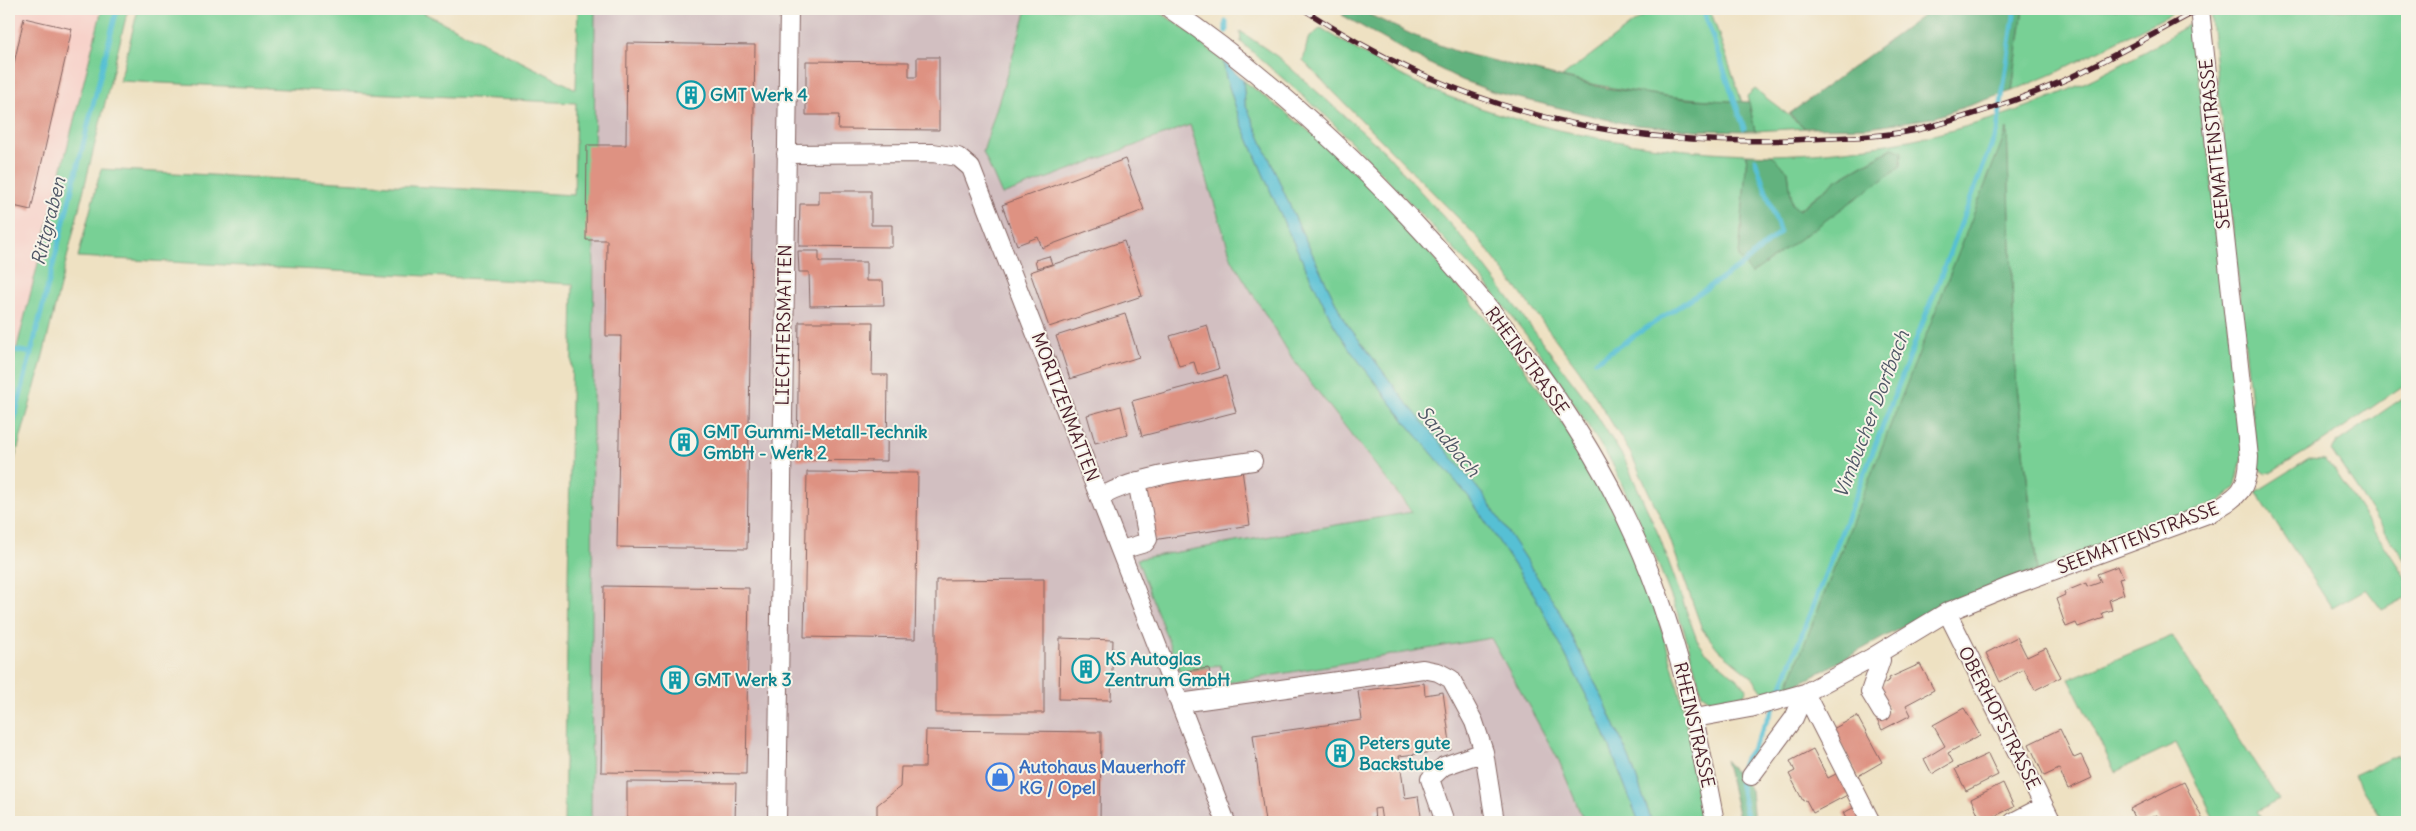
<svg xmlns="http://www.w3.org/2000/svg" width="2416" height="831" viewBox="0 0 2416 831" font-family="Delius,sans-serif">
	<rect width="100%" height="100%" fill="#f7f3e8"/>
	<filter id="ink" filterUnits="userSpaceOnUse"><feTurbulence type="fractalNoise" baseFrequency=".02" numOctaves="2"/><feDisplacementMap in="SourceGraphic" scale="10" xChannelSelector="R" yChannelSelector="G"/><feConvolveMatrix kernelMatrix="1 2 1 2 8 2 1 2 1" color-interpolation-filters="sRGB"/></filter>
	<filter id="wash" filterUnits="userSpaceOnUse"><feTurbulence type="fractalNoise" baseFrequency=".0096" numOctaves="4" result="noise"/><feDisplacementMap in="SourceGraphic" scale="20" xChannelSelector="R" yChannelSelector="G"/><feGaussianBlur stdDeviation="1.12" result="paint"/><feColorMatrix in="noise" values="0 0 0 0 0 0 0 0 0 0 0 0 0 0 0 0 0 1.4 0 .05"/><feComposite in="paint" operator="in"/></filter>
	<g filter="url(#wash)">
		<rect width="100%" height="100%" fill="#eee1c2"/>
		<!-- built -->
		<path fill="#f7d1c9" d="M9,9h93l-93,370z"/>
		<!-- industrial -->
		<path fill="#d2bfc1" d="M594,9h433l-44,142 19,44 188,-70 42,135 62,101 118,152 -275,46 43,112 41,-6 6,18 265,-45 67,123 25,61h-994z"/>
		<!-- green -->
		<path fill="#78d095" stroke="#617860" d="M102,9h26l-89,363 -30,108v-101z
			M138,9h278l160,80 2,-80h17l-4,813h-27l9,-538 -495,-27 23,-88 473,26 2,-92 -456,-22z
			M1027,9h128l30,20 38,32 3,17 13,39 46,108 49,100 17,26 57,74 61,72 66,99 65,126 39,100h-55l-25,-61 -68,-123 -264,45 -7,-18 -40,7 -43,-113 275,-47 -118,-151 -62,-101 -42,-135 -188,70 -19,-43z
			M1652,9h58l32,93c-61,-3 -121,-10 -180,-25z
			M2023,9h158l-128,65 -41,17z
			M2407,9v374l-82,57 -53,32 -8,1 -6,-5 -1,-7 -47,-451z
			M2192,22l52,428 -9,38 -15,13 -183,70 -22,-204 -8,-237 -221,561 -11,4 -13,-4 -10,-14 -33,-27 -17,-21 -35,-98 -36,-77 -52,-84 -100,-131 -176,-178 5,-22 13,-11c41,25 81,51 126,68 96,37 198,54 300,58l-8,103 163,-105 -10,-4 -55,32 -39,30 -6,-6 -4,-33 -16,-16c153,-4 293,-48 420,-133z
			M1240,31l38,26 106,94 82,91 123,161 36,57 35,78 37,102 8,11 42,37 -3,7 -30,8 -12,-9 -18,-64 -29,-74 -43,-93 -67,-104 -61,-78 -98,-103 -59,-61 -86,-75z
			M1243,80c26,20 53,40 78,61 38,32 72,71 104,107 97,108 184,225 231,364 23,68 37,140 51,210h-55l-22,-62 -25,-57 -47,-94 -74,-113 -78,-94 -62,-82 -47,-98 -52,-119z
			M1755,89l50,39 -50,3 -8,-35z
			M2407,395v165l-2,1 -74,-111 6,-7z
			M2309,459l15,1 10,9 73,111v17l-25,13 -16,-21 -34,19 -76,-116z
			M2172,636l107,164 -22,11 7,11h-48l-40,-79 -61,29 -46,-93z
			M2398,755l9,14v53h-23l-30,-47z"/>
		<!-- forest -->
		<path fill="#62b27e" stroke="#566854" d="M1351,9h6l58,27 43,16 147,36 83,11 61,3 6,29 -60,-1 -69,-6 -132,-32 -32,-12 -50,-25 -70,-40z
			M1932,9h91l-11,82 -80,27 -64,9 -63,1 -16,-14z
			M2007,129l8,238 22,204 -100,37 -151,83z
			M1893,148l9,4 -1,14 -150,108 -12,-17 8,-103 25,1 16,16 4,33 7,6 38,-30z
			M1725,760l26,30 3,32h-14z"/>
		<!-- water -->
		<path fill="#57c0d4" stroke="#507080" d="M1223,61l20,19 2,23 52,119 47,98 62,82 78,94 74,113 47,94 25,57 22,62h-13l-39,-100 -65,-126 -66,-99 -61,-72 -57,-74 -17,-26 -49,-100 -46,-108 -13,-39z"/>
		<g fill="none" stroke-linecap="round" stroke-linejoin="round">
			<!-- stream -->
			<path stroke="#57c0d4" stroke-width="5" d="M1703,9l41,119
				M1226,22v9
				M9,349l22,4
				M1596,361l146,-96 38,-33 -25,-73
				M9,441l108,-432
				M1778,696l219,-565 18,-122
				M1748,822l-9,-46 6,-18 11,-15 18,-37"/>
		</g>
		<g id="blocks">
			<!-- building -->
			<path fill="#de9282" d="M851,9h78v4h-78z
				M24,18l48,11 -41,181 -22,-5v-119z
				M627,43l128,2 -8,504 -130,-2 4,-211h-15l1,-96h-21l1,-95h39z
				M917,57h22v73l-101,-1 1,-14h-33v-54l103,1v15h8z
				M1125,159l19,51 -102,38 -4,-11 -21,8 -15,-40z
				M819,191h52v34h21v22l-93,-1 1,-42h19z
				M1124,241l18,55 -93,31 -19,-55z
				M798,251h21v11h47v19h17l1,24 -74,1 -1,-34h-10z
				M1049,256l3,8 -15,4 -2,-8z
				M1125,314l14,43 -69,22 -14,-43z
				M799,322h74l-1,53h16l-1,86 -90,-1z
				M1207,325l12,44 -21,6 -4,-13 -15,4 -9,-30z
				M1226,376l10,36 -94,24 -10,-35z
				M1121,406l7,29 -33,8 -8,-28z
				M1242,470l8,55 -97,15 -9,-56z
				M807,472l111,1 -3,166 -111,-2z
				M2118,566l5,12 -4,1 5,15 -15,6 3,10 -10,3 2,5 -26,9 -2,-4 -10,4 -10,-28 9,-4 -1,-3 22,-9 1,4 14,-5 -4,-8z
				M1044,579v134h-108v-133z
				M604,586l145,2 -3,186 -145,-2z
				M2017,637l10,20 19,-9 15,29 -26,13 -11,-21 -24,13 -14,-29z
				M1060,638l53,2 -2,60 -52,-1z
				M1920,664l14,26 -28,15 5,10 -29,15 -6,-12 14,-7 -12,-24 12,-7 -1,-2z
				M1209,668l1,8 -23,3 -1,-8z
				M1424,683l1,12 18,-3 8,58 -52,6 6,42 13,-2 4,26h-40l-2,-14 -6,1 1,13h-110l-12,-87 109,-15 -4,-29z
				M1964,708l16,27 -32,18 5,9 -21,12 -8,-15 21,-13 -12,-21z
				M1857,716l25,46 -24,14 -25,-47z
				M2060,729l14,29 7,-3 11,23 -24,11 -9,-20 -15,7 -15,-32z
				M926,730l175,2 -1,90h-223v-17l23,-18 1,-20h24z
				M1813,749l15,29 12,-6 11,21 -38,20 -7,-13 -3,1 -14,-27 6,-3 -5,-10z
				M1988,754l10,21 -32,16 -11,-22z
				M627,782l109,1 -1,39h-108z
				M2184,782l20,40h-43l-4,-7 -15,7h-6l-6,-13z
				M2003,783l11,24 -32,15 -11,-23z
				M1861,804l9,18h-22l-5,-9z"/>
		</g>
	</g>
	<g filter="url(#ink)">
		<use href="#blocks" fill-opacity="0" stroke="#836360" stroke-width="1"/>
		<g fill="none" stroke-linecap="round" stroke-linejoin="round">
			<!-- minor casing -->
			<g stroke="#836360" stroke-width="20">
				<path id="minor" d="M1170,9c87,59 165,130 237,206 99,105 190,222 243,358 32,81 49,164 65,249
					M786,154l147,-1 25,4 13,11 255,654
					M1100,497c47,-25 101,-28 153,-36
					M1121,550l24,-7 3,-4 -11,-58
					M1947,612l105,210
					M1878,654l3,6 -11,32 12,20
					M1180,703l243,-34 15,3 13,7 23,43 10,30 11,70
					M1695,718l55,-10 55,-15 66,-35 76,-46 59,-24 204,-75c28,-17 38,-21 39,-56l-49,-448
					M1751,776l43,-58 11,-25 66,129
					M777,822l12,-813
					M1445,822l-15,-43 14,-13 40,-14
					M2013,822l31,-16"/>
			</g>
			<!-- minor -->
			<use href="#minor" stroke="#fff" stroke-width="18"/>
			<!-- rail casing -->
			<g stroke="#4a1f2b" stroke-width="5.5">
				<path id="rail" d="M1303,9c158,104 319,141 508,130 37,-2 78,-2 114,-11 48,-13 99,-29 144,-50 44,-21 88,-46 131,-69"/>
			</g>
			<!-- rail -->
			<use href="#rail" stroke="#f7f3e8" stroke-width="4" stroke-dasharray="11" stroke-linecap="butt"/>
		</g>
	</g>
	<!-- icons -->
	<defs>
		<g id="building-ring" transform="scale(1.4375)"><circle r="9.5" fill="#f7f3e8" stroke="#0f9aa8" stroke-width="1.5"/><path d="M-4-6H4V6H1V3H-1V6H-4ZM-2.5-4.3h1.7v1.8h-1.7ZM.8-4.3h1.7v1.8H.8ZM-2.5-1h1.7V.8h-1.7ZM.8-1h1.7V.8H.8Z" fill="#0f9aa8"/></g>
		<g id="shop-ring" transform="scale(1.4375)"><circle r="9.5" fill="#f7f3e8" stroke="#3f7fe0" stroke-width="1.5"/><path d="M-5-2.5h2.3a2.7 3.5 0 0 1 5.4 0H5L5.5 6h-11ZM-1.5-2.5h3a1.5 2.3 0 0 0-3 0Z" fill="#3f7fe0"/></g>
	</defs>
	<g fill-rule="evenodd">
		<use href="#building-ring" x="691" y="95"/>
		<use href="#building-ring" x="684" y="442"/>
		<use href="#building-ring" x="1086" y="669"/>
		<use href="#building-ring" x="675" y="680"/>
		<use href="#building-ring" x="1340" y="753"/>
		<use href="#shop-ring" x="1000" y="777"/>
	</g>
	<g text-anchor="middle" stroke-width="4" stroke-linejoin="round" paint-order="stroke">
		<!-- culture labels -->
		<g font-size="18" font-weight="bold" fill="#0d838f" stroke="#f7f3e8" text-anchor="start">
			<text x="710" y="101">GMT Werk 4</text>
			<text x="703" y="438">GMT Gummi-Metall-Technik<tspan x="703" dy="21">GmbH - Werk 2</tspan></text>
			<text x="1105" y="665">KS Autoglas<tspan x="1105" dy="21">Zentrum GmbH</tspan></text>
			<text x="694" y="686">GMT Werk 3</text>
			<text x="1359" y="749">Peters gute<tspan x="1359" dy="21">Backstube</tspan></text>
		</g>
		<!-- street labels -->
		<g font-size="18" fill="#4a1f2b" stroke="#f7f3e8">
			<text transform="translate(2215 144) rotate(-96)" y="6">SEEMATTENSTRASSE</text>
			<text transform="translate(784 325) rotate(-89)" y="6">LIECHTERSMATTEN</text>
			<text transform="translate(1527 361) rotate(54)" y="6">RHEINSTRASSE</text>
			<text transform="translate(1065 407) rotate(69)" y="6">MORITZENMATTEN</text>
			<text transform="translate(2138 538) rotate(-21)" y="6">SEEMATTENSTRASSE</text>
			<text transform="translate(1999 718) rotate(63)" y="6">OBERHOFSTRASSE</text>
			<text transform="translate(1694 725) rotate(77)" y="6">RHEINSTRASSE</text>
		</g>
		<!-- shop labels -->
		<g font-size="18" font-weight="bold" fill="#366cbe" stroke="#f7f3e8" text-anchor="start">
			<text x="1019" y="773">Autohaus Mauerhoff<tspan x="1019" dy="21">KG / Opel</tspan></text>
		</g>
		<!-- water labels -->
		<g font-size="19" font-style="italic" fill="#4f5766" stroke="#f7f3e8">
			<text transform="translate(48 221) rotate(-76)" y="7">Rittgraben</text>
			<text transform="translate(1871 414) rotate(-69)" y="7">Vimbucher Dorfbach</text>
			<text transform="translate(1449 441) rotate(50)" y="7">Sandbach</text>
		</g>
	</g>
	<!-- margin -->
	<rect width="2416" height="831" fill="none" stroke="#f7f3e8" stroke-width="30"/>
</svg>
